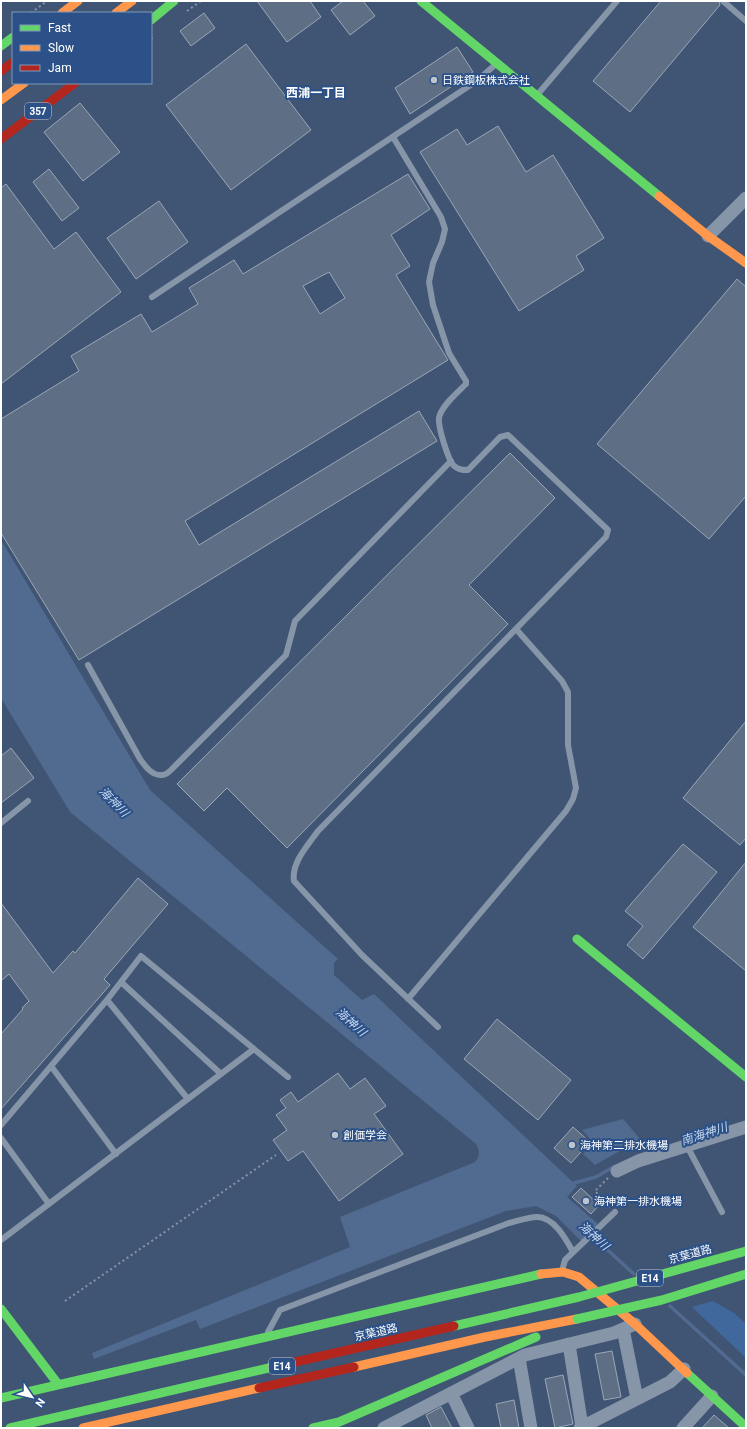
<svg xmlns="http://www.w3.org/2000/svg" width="747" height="1429" viewBox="0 0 747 1429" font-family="Roboto,'Noto Sans JP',sans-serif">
	<rect width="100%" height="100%" fill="#405573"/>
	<!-- green -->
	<path fill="#40689d" d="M713,1301l21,12 12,11v34l-54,-51z"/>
	<!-- water -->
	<path fill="#506a90" d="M1,540l149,250 188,169 -4,4v12l28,25 12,-6 203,192 -10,11 31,27 -17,17 -25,-25 -20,-10 -30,5 -306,118 -4,-9 -102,39 -2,-6 258,-106 -10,-30 135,-55c5,-5 5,-12 1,-18l-406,-332 -69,-114z
		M623,1119l19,22 -24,11 -23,13 -12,-11 11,-11 -12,-13z"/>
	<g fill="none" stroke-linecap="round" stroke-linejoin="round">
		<!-- stream -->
		<path stroke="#506a90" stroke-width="3.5" d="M574,1183l22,-6 19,-11
			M590,1234l44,40
			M670,1306l76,69"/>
	</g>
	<!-- building -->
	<path fill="#5d6e85" stroke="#9ba6b7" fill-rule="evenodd" d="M257,1h53l11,16 -34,25z
		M343,1h20l12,15 -25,19 -19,-25z
		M661,1h58l1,4 -90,107 -37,-31z
		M204,13l11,15 -24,18 -11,-15z
		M246,44l65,86 -80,60 -65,-85z
		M457,47l16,25 -63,42 -15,-26z
		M80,103l40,49 -37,29 -39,-49z
		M498,126l28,46 27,-17 51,83 -28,18 8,14 -65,41 -99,-159 37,-23 10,16z
		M49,169l30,39 -17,13 -29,-39z
		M408,174l22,35 -39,26 19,31 -14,9 52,85 -263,161 14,24 220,-134 18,30 -358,219 -78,-127v-114l78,-48 -8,-15 70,-42 11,18 46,-28 -9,-16 45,-28 9,14zM329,272l16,26 -25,16 -17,-28z
		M6,184l48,65 22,-17 45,60 -120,92v-196z
		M159,201l29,41 -52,37 -29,-41z
		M737,279l9,8v209l-37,43 -112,-95z
		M510,453l45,45 -86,87 39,39 -221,224 -60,-60 -23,23 -27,-27z
		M746,721v117l-6,7 -57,-47z
		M11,748l23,30 -33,25v-47z
		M683,844l34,28 -74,87 -16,-14 16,-19 -18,-15z
		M746,862v109l-53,-44z
		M138,878l30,26 -64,75 6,6 -109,124v-75l22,-25 -1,-1 7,-7 -20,-27 -8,7v-78l52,70 20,-22 2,2z
		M497,1019l74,61 -33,40 -74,-61z
		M338,1073l12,16 15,-11 21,28 -12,8 29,40 -64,47 -36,-50 -15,10 -15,-21 14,-10 -11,-15 10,-7 -6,-8 11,-8 7,10z
		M573,1127l17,15 -19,21 -17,-15z
		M581,1188l18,17 -8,9 -19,-17z
		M612,1351l9,46 -17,3 -9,-46z
		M563,1375l10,49 -18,4 -10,-49z
		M514,1400l5,28h-18l-5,-24z
		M441,1407l11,21h-20l-6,-13z
		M714,1415l15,13h-27z"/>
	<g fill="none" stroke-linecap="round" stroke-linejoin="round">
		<!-- path -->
		<path stroke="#8795a9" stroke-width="2" stroke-dasharray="2 3" stroke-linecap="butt" d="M187,11l14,-10
			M31,13l16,-12
			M151,39l4,-3
			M608,1178l-13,13 15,16
			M65,1301l211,-146"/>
		<!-- lane -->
		<path stroke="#8795a9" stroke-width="6" d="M723,1l23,20
			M538,94l79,-93
			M393,137l48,80 4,12 -3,13 -9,21 -4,19 4,23 16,48 17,28v3c-8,8 -25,22 -27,34 -1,9 9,42 15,48 5,4 9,4 14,4l32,-33 8,-2 100,95 -2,7 -288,294c-10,14 -27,32 -24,50l68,74 76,72
			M152,297l326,-217 18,-16
			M88,665l52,94c5,7 12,17 22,16 3,0 7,-3 9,-5l115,-115 9,-34 156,-160
			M1,823l27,-22
			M121,982l100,92
			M408,999l158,-188 7,-12 3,-11 -8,-43v-53l-6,-11 -46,-52
			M107,1000l34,-44 147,121
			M51,1066l65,88
			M1,1125l106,-125 81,99
			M1,1138l48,66
			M687,1146l35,66
			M1,1240l253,-191
			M562,1271l3,-11 50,-48
			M268,1332l12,-22 229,-87c9,-2 19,-6 28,-6 17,0 29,22 36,35"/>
		<!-- street -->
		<path stroke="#8795a9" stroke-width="13" d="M708,236l38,-38
			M617,1171l21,-10 108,-34
			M623,1329l14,70
			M569,1344l13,83
			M519,1358l12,70
			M451,1393l17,35
			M384,1428l141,-73 89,-22 21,-9
			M580,1428l90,-46 14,-13
			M683,1428l29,-32"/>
		<!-- fast -->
		<path stroke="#63d668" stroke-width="9" d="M421,1l238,195
			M151,20l23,-19
			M1,46l12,-9
			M577,939l169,138
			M1,1309l57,75
			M687,1373l59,54
			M1,1398l540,-124
			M313,1428l26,-6 197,-85"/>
		<!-- slow -->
		<path stroke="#ff974d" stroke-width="9" d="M62,13l16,-12
			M116,13l16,-12
			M1,100l23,-17
			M659,196l49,40 38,27
			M541,1274l22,-2 16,5 56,47 52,49
			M354,1367l131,-30 92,-18
			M83,1428l176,-40"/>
		<!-- jam -->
		<path stroke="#b3261e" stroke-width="9" d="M1,71l12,-9
			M1,139l74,-56
			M259,1388l95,-21"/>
		<!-- fast-bridge -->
		<path stroke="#63d668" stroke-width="9" d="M577,1319l85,-19 84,-26
			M454,1326l125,-29 167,-46
			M10,1428l263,-61"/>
		<!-- jam-bridge -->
		<path stroke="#b3261e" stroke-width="9" d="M273,1367l181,-41"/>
	</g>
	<!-- markers -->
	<g fill="#bcc4ce" stroke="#2b5188" stroke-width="1.5">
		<circle cx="434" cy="80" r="4"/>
		<circle cx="335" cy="1135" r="4"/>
		<circle cx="572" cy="1145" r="4"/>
		<circle cx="586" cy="1201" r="4"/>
	</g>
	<g text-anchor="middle" stroke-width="4" stroke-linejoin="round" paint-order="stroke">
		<!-- shield labels -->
		<g fill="#2b5188" stroke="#bfcbdb" stroke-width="1">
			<rect x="25" y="103" width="26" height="16" rx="3"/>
			<rect x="637" y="1270" width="26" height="16" rx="3"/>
			<rect x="269" y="1358" width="26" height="16" rx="3"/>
		</g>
		<g font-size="10" font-weight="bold" fill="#fff">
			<text x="38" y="115">357</text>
			<text x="650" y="1282">E14</text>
			<text x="282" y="1370">E14</text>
		</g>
		<!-- poi labels -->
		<g font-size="11" fill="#fff" stroke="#2b5188" text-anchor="start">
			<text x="442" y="84">日鉄鋼板株式会社</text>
			<text x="343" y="1139">創価学会</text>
			<text x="580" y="1149">海神第二排水機場</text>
			<text x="594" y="1205">海神第一排水機場</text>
		</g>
		<!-- street labels -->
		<g font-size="11" fill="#fff" stroke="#2b5188">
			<text transform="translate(690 1254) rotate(-15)" y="4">京葉道路</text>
			<text transform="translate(376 1332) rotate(-13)" y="4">京葉道路</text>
		</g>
		<!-- neighbourhood labels -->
		<g font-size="12" font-weight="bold" fill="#fff" stroke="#2b5188">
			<text x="316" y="97">西浦一丁目</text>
		</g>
		<!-- water labels -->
		<g font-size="12" font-style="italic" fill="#c4d7ef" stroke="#2b5188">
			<text transform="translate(114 802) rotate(46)" y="4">海神川</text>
			<text transform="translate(351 1022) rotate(42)" y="4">海神川</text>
			<text transform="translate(704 1134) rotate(-18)" y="4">南海神川</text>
			<text transform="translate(594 1236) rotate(42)" y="4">海神川</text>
		</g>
	</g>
	<!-- border -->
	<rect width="747" height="1429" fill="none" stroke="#ffffff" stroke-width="4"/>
	<!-- legend -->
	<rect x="12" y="12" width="140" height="72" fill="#2b5188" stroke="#8097b8"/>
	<rect x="20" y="25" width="20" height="6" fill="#63d668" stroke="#8097b8"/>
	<text x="48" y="32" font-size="12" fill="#ffffff">Fast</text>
	<rect x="20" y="45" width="20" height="6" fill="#ff974d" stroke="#8097b8"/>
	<text x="48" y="52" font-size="12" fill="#ffffff">Slow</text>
	<rect x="20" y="65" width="20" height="6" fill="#b3261e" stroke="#8097b8"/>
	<text x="48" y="72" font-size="12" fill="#ffffff">Jam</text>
	<!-- north arrow -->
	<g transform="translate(32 1397) rotate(125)" stroke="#2b5188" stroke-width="3" paint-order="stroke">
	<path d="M0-3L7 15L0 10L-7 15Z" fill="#ffffff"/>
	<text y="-6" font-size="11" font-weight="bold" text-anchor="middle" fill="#ffffff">N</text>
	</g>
</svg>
